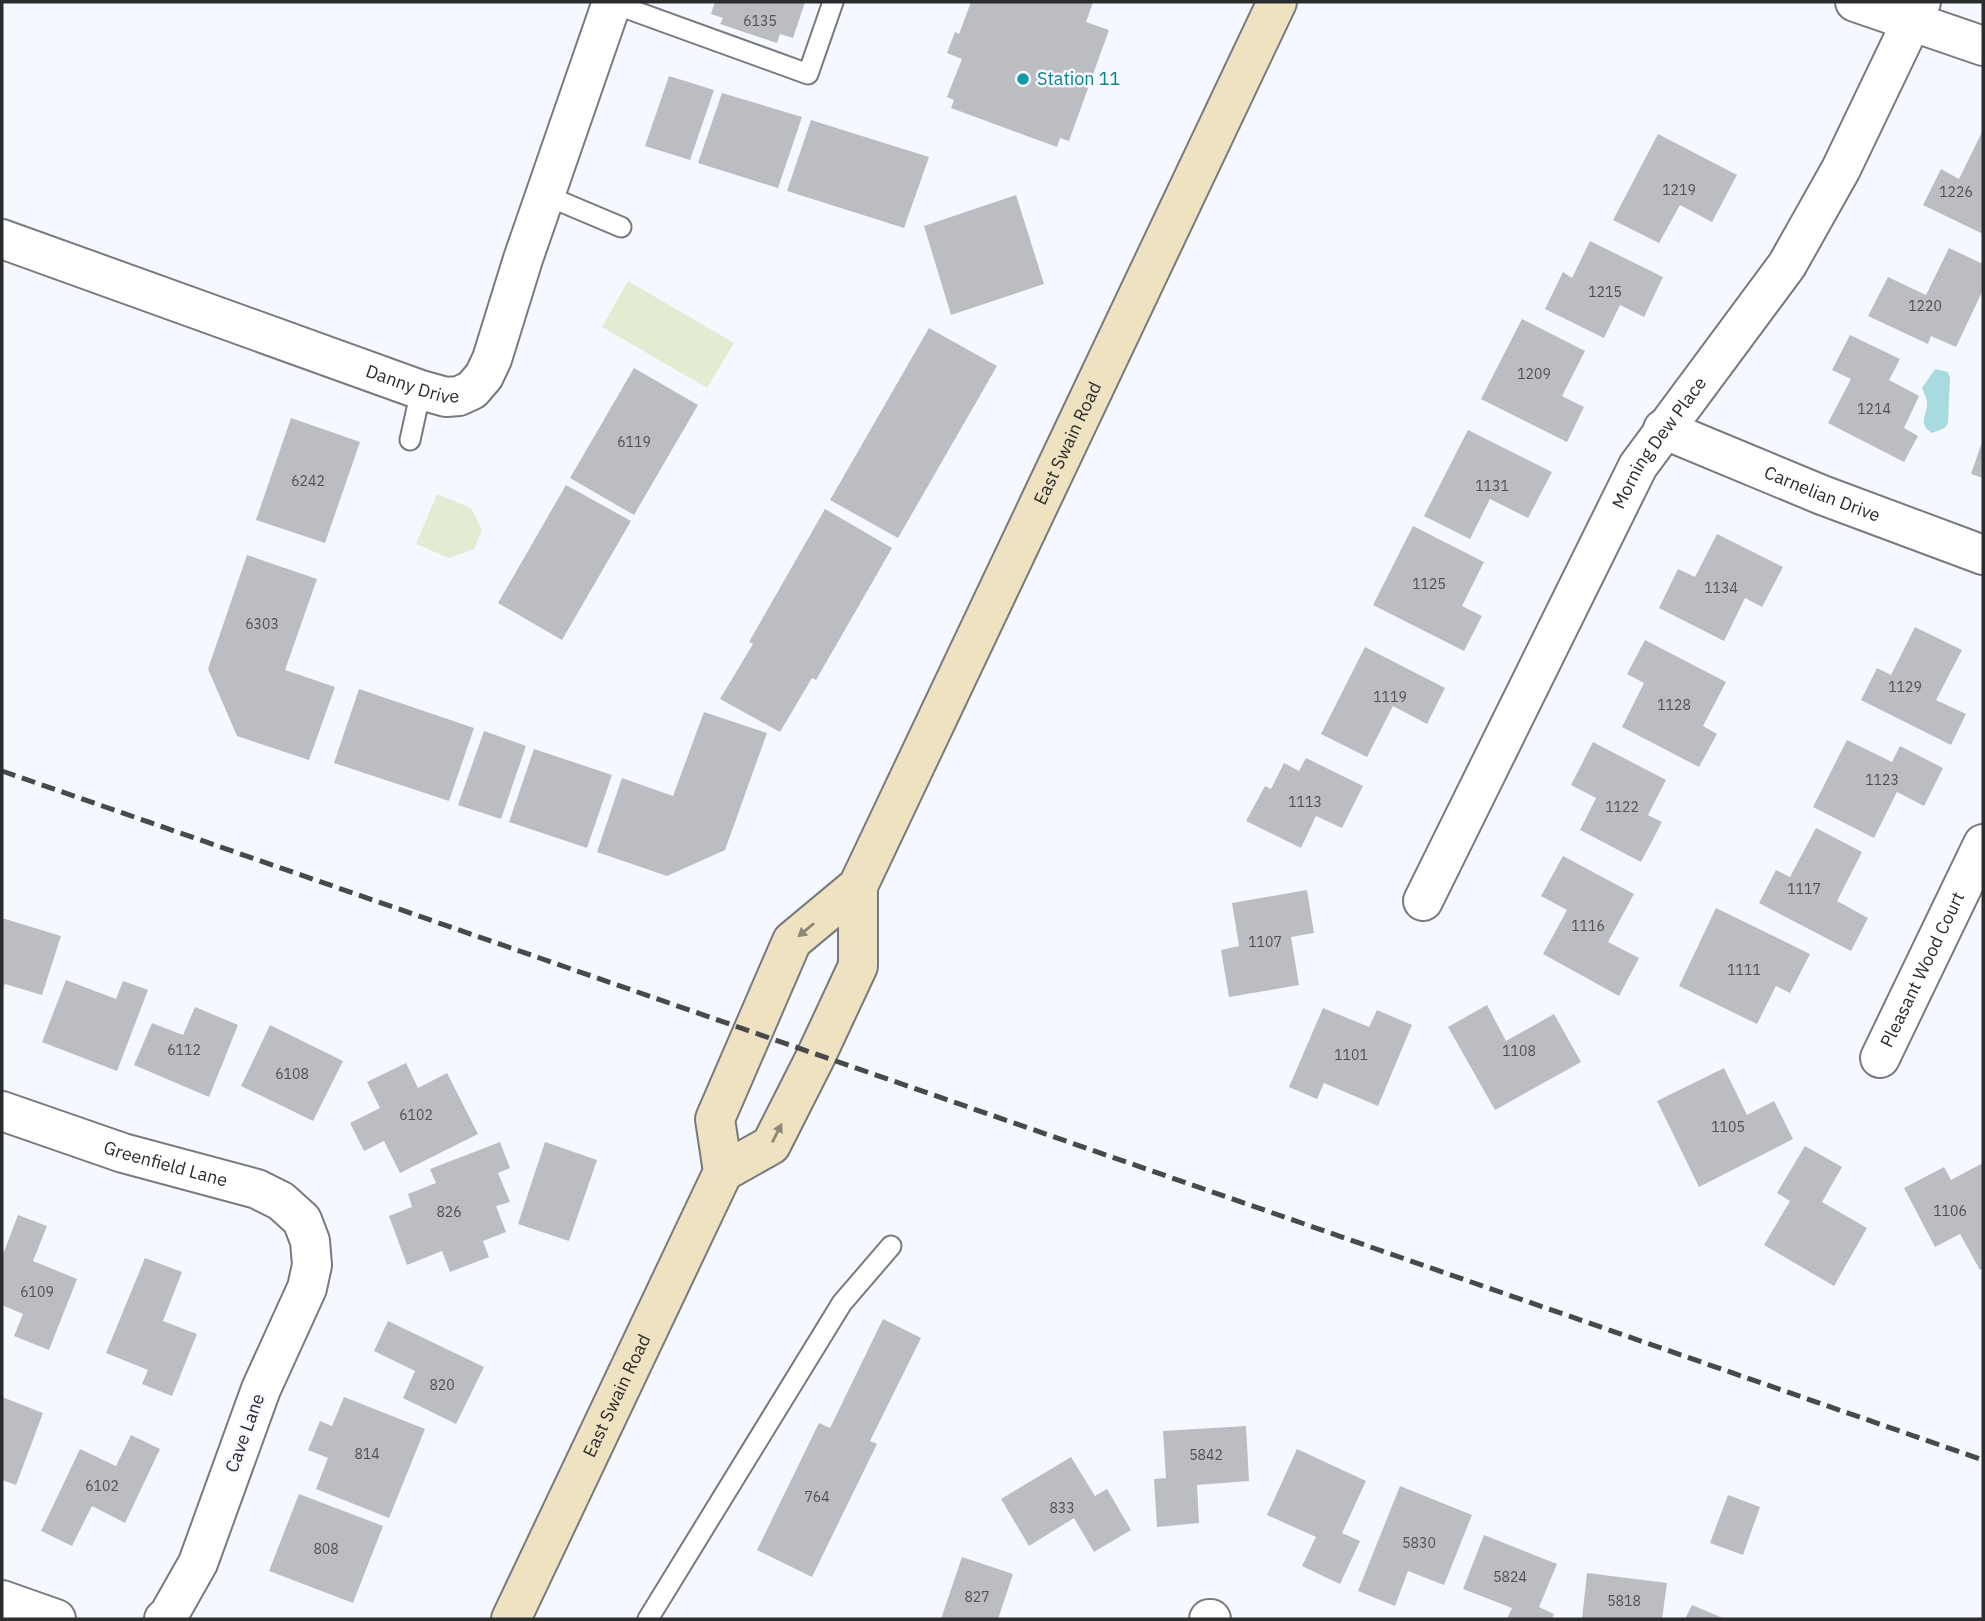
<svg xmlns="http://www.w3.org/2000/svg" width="1985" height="1621" font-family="'IBM Plex Sans',sans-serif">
	<rect width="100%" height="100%" fill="#f5f8fe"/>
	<path fill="#e2ecd3" d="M628 281 734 343 707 388 602 327Z
		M437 494 471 508 482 530 474 549 449 558 416 544Z"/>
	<path fill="#a8dbdf" d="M1935 369 1948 372 1950 378 1948 423 1945 428 1932 433C1919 424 1925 418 1927 406 1928 399 1924 394 1922 388Z"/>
	<path fill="#bbbdc3" d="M715 2H805L793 38 780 34 777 43 720 24 723 18 711 14Z
		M971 2H1093L1086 22 1109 30 1069 141 1060 138 1057 147 951 108 954 100 947 97 962 59 947 53 955 32 959 34Z
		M669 76 714 90 690 160 645 146Z
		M722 93 802 117 778 188 698 163Z
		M811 120 929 157 904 228 787 191Z
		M1983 130V234L1923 205 1941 169 1959 179Z
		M1658 134 1737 175 1712 222 1680 205 1659 243 1613 220Z
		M1016 195 1044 284 951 315 924 226Z
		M1590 241 1663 277 1644 317 1620 305 1604 338 1545 309 1563 272 1572 278Z
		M1949 248 1983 264V290L1956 347 1931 336 1928 344 1868 316 1888 277 1926 295Z
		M1522 319 1585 351 1562 396 1584 407 1567 442 1481 399Z
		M929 328 997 366 898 538 830 500Z
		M1850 335 1900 359 1889 380 1919 396 1904 428 1918 436 1904 462 1828 423 1851 379 1832 370Z
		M634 368 698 405 634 515 570 478Z
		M291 418 360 442 325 543 256 520Z
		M1468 430 1552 472 1528 518 1490 499 1470 539 1424 516Z
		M1983 439V478L1971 474Z
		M566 485 631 521 562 640 498 603Z
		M825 509 892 548 816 680 812 678 780 732 720 699 753 644 749 642Z
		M1413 526 1484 562 1462 606 1482 616 1464 651 1373 605Z
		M1717 534 1783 567 1762 607 1745 598 1724 641 1659 608 1678 569 1695 577Z
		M247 555 317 579 285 670 335 687 309 760 237 736 208 669Z
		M1915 627 1962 650 1936 700 1966 714 1951 745 1861 700 1877 668 1891 675Z
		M1645 640 1726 682 1703 726 1717 734 1699 767 1622 727 1644 683 1627 674Z
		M1365 647 1445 688 1427 724 1393 706 1367 757 1321 734Z
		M359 689 474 728 449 801 334 763Z
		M704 712 767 733 725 850 667 876 597 852 622 778 673 796Z
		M484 731 526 746 501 819 458 805Z
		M1847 740 1892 762 1900 746 1943 768 1924 806 1897 792 1874 838 1813 807Z
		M1593 742 1666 780 1648 815 1662 822 1641 862 1580 830 1596 798 1571 785Z
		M534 749 612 775 587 848 509 822Z
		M1306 758 1363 786 1342 828 1316 816 1301 848 1246 821 1265 786 1271 789 1284 763 1299 771Z
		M1816 828 1862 852 1837 901 1868 918 1851 951 1759 903 1776 870 1790 877Z
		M1563 856 1634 894 1608 942 1639 958 1619 996 1543 954 1567 910 1541 896Z
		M1307 890 1314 933 1291 937 1299 985 1229 997 1221 950 1239 946 1232 903Z
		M1716 908 1810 954 1790 993 1776 986 1757 1024 1679 986Z
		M2 918 61 936 42 995 5 984 2 992Z
		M66 980 116 999 123 981 148 990 117 1071 42 1042Z
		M1487 1005 1506 1041 1554 1014 1581 1062 1495 1110 1448 1027Z
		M195 1007 238 1025 209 1097 134 1065 152 1023 183 1035Z
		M1323 1008 1369 1027 1377 1010 1412 1025 1378 1106 1324 1083 1317 1099 1289 1087Z
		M270 1025 343 1061 313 1121 241 1086Z
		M406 1063 418 1088 447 1073 478 1134 400 1173 384 1141 364 1151 350 1123 380 1108 367 1082Z
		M1724 1068 1747 1115 1774 1101 1793 1139 1699 1187 1657 1101Z
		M500 1142 510 1168 498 1173 510 1202 496 1206 506 1232 483 1241 489 1257 450 1272 442 1251 407 1265 389 1216 412 1207 408 1194 436 1183 430 1169Z
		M545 1142 597 1160 569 1241 518 1224Z
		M1805 1146 1842 1167 1822 1202 1867 1228 1834 1286 1764 1245 1790 1201 1777 1193Z
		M1983 1163V1268L1980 1270 1960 1234 1935 1247 1904 1188 1944 1167 1951 1180Z
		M18 1215 47 1226 33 1261 77 1279 49 1350 14 1336 23 1314 2 1305V1257Z
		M145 1258 182 1272 163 1321 197 1334 172 1396 142 1384 148 1370 106 1353Z
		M883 1319 921 1338 870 1441 877 1444 812 1577 757 1550 819 1423 830 1428Z
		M388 1321 484 1367 456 1424 403 1398 415 1371 374 1351Z
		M2 1397 43 1413 16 1485 2 1480Z
		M344 1397 425 1429 389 1518 316 1489 328 1458 308 1450 320 1421 332 1426Z
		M1246 1426 1249 1481 1197 1485 1199 1523 1157 1527 1154 1479 1166 1478 1163 1431Z
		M131 1435 160 1449 125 1523 92 1506 72 1546 41 1531 80 1449 116 1466Z
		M1297 1449 1366 1481 1342 1533 1360 1541 1340 1584 1302 1566 1316 1537 1267 1515Z
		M1071 1457 1095 1496 1107 1489 1131 1530 1094 1552 1074 1518 1029 1546 1001 1499Z
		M1400 1486 1472 1515 1444 1585 1408 1571 1395 1606 1358 1591Z
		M299 1494 383 1526 353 1603 269 1571Z
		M1728 1495 1760 1507 1743 1555 1710 1543Z
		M1484 1535 1557 1564 1539 1607 1554 1614 1552 1619H1507L1512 1608 1463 1589Z
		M962 1557 1013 1574 998 1619H941Z
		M1587 1573 1667 1583 1662 1619H1582Z
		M1692 1605 1725 1619H1685Z"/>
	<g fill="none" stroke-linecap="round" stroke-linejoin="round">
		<defs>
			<path id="lane" d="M612 3 808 74 833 2
				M545 195 621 227
				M410 440 421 390
				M648 1619 842 1303 891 1246"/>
			<g id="street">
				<path d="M1855 2 1983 46"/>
				<path id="s1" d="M2 239 421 390 446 397 459 396 472 390 484 376 492 359 523 259 612 2"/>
				<path id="s2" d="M1663 429 1822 495 1983 555"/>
				<path id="s3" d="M1423 901 1638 466 1787 265 1841 169 1921 2"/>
				<path id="s4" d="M1880 1058 1983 844"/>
				<path id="s5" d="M2 1111 123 1153 257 1189 281 1201 302 1220 310 1241 312 1265 307 1288 261 1389 198 1563 168 1616 164 1619"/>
				<path d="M2 1600 56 1619"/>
				<path d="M1209 1619H1211"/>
			</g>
			<g id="secondary">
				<path d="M723 1172 771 1145 816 1056 858 966V886"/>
				<path id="s6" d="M511 1619 723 1172 715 1119 792 941 858 886 1277 2"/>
			</g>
		</defs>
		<use href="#lane" stroke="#787a7f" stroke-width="23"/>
		<use href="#street" stroke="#787a7f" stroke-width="42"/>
		<use href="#secondary" stroke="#787a7f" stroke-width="42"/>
		<use href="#lane" stroke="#fff" stroke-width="19"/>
		<use href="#street" stroke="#fff" stroke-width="38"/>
		<use href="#secondary" stroke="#eee2c0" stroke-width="38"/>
		<path stroke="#48494b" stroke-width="5" stroke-dasharray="14 7" stroke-linecap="butt" d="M2 771 1983 1460"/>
	</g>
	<defs><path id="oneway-solid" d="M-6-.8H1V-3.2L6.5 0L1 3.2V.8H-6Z" transform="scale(1.75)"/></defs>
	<g fill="#8c8777">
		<use href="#oneway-solid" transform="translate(806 930) rotate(140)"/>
		<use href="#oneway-solid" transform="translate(777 1133) rotate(-63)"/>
	</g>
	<circle fill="#0f9aa8" stroke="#f5f8fe" stroke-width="2.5" cx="1023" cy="79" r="7"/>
	<g text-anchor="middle" stroke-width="5" stroke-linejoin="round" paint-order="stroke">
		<g font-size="14" fill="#4f5053">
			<text x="760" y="26">6135</text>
			<text x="1679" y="195">1219</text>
			<text x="1956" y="197">1226</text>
			<text x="1605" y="297">1215</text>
			<text x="1925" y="311">1220</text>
			<text x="1534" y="379">1209</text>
			<text x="1874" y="414">1214</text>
			<text x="634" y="447">6119</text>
			<text x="308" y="486">6242</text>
			<text x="1492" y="491">1131</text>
			<text x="1429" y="589">1125</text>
			<text x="1721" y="593">1134</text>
			<text x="262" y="629">6303</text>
			<text x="1905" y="692">1129</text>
			<text x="1390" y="702">1119</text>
			<text x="1674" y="710">1128</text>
			<text x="1882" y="785">1123</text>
			<text x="1305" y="807">1113</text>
			<text x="1622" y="812">1122</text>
			<text x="1804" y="894">1117</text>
			<text x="1588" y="931">1116</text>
			<text x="1265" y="947">1107</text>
			<text x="1744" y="975">1111</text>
			<text x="184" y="1055">6112</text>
			<text x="1519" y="1056">1108</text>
			<text x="1351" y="1060">1101</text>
			<text x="292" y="1079">6108</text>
			<text x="416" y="1120">6102</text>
			<text x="1728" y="1132">1105</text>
			<text x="1950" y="1216">1106</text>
			<text x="449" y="1217">826</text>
			<text x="37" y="1297">6109</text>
			<text x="442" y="1390">820</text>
			<text x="367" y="1459">814</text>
			<text x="1206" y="1460">5842</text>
			<text x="102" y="1491">6102</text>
			<text x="817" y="1502">764</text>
			<text x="1062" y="1513">833</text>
			<text x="1419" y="1548">5830</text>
			<text x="326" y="1554">808</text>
			<text x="1510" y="1582">5824</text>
			<text x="977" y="1602">827</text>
			<text x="1624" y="1606">5818</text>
		</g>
		<g font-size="18" fill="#0d838f" stroke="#f5f8fe" text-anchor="start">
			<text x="1037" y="85">Station 11</text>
		</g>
		<g font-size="18" fill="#2b2c2e" stroke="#f5f8fe">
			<text dy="6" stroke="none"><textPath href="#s1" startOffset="436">Danny Drive</textPath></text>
			<text dy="6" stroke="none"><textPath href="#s6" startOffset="1318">East Swain Road</textPath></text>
			<text dy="6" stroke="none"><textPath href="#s3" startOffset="516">Morning Dew Place</textPath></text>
			<text dy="6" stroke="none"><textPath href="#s2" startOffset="172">Carnelian Drive</textPath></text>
			<text dy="6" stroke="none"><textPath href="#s4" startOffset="98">Pleasant Wood Court</textPath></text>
			<text dy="6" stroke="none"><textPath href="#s5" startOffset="172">Greenfield Lane</textPath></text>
			<text dy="6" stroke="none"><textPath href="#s6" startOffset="247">East Swain Road</textPath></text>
			<text transform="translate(245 1433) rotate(-70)" y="6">Cave Lane</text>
		</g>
	</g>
	<rect width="1985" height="1621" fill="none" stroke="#2b2c2e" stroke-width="7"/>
</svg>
